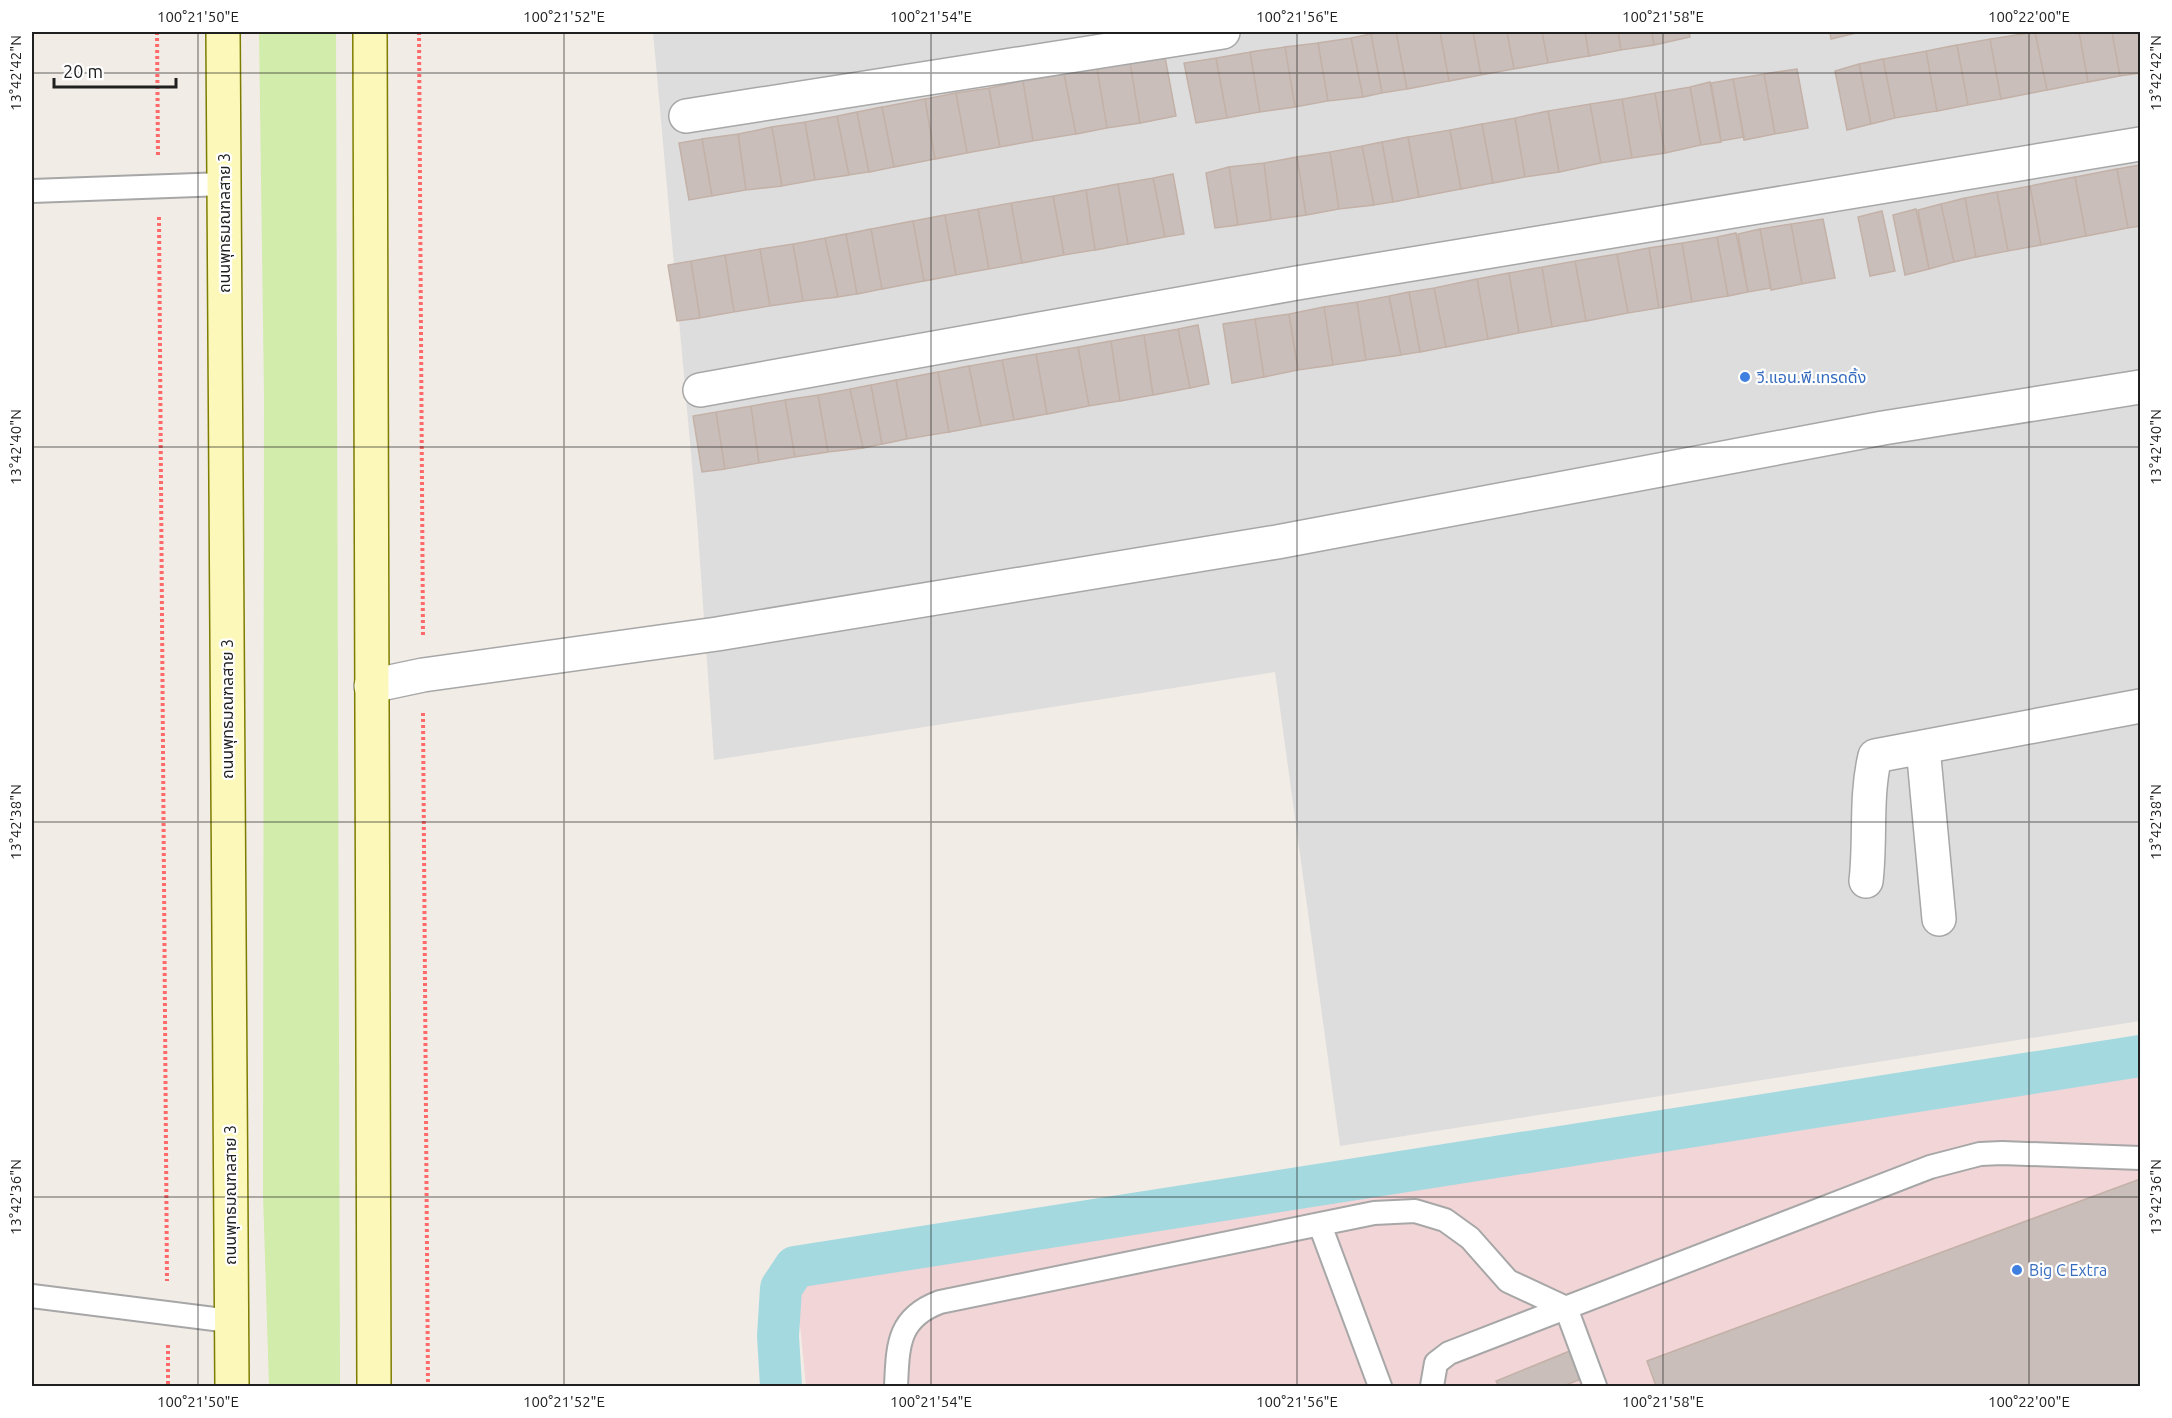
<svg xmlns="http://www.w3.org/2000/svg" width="2172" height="1418" font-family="Ubuntu,'Noto Sans Thai',sans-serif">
	<rect width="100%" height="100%" fill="#f1ece6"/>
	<path fill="#dedddd" d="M653 32H2140V1021L1340 1146 1275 672 714 760 697 520Z"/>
	<path fill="#f2d5d7" d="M2140 1053V1386H806L796 1284 1380 1164Z"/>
	<path fill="#d2ecab" d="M259 32H336L340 1386H269L263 1194 264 396Z"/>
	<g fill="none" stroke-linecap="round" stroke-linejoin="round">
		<path stroke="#a5d9e0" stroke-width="42" d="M781 1386 778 1336 781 1288 795 1267 2140 1056"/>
	</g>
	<path fill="#c9beb9" stroke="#c3b1a8" stroke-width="1.5" d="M1384 32H1396L1407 89 1382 93 1371 34Z
		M1396 32H1440L1449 81 1407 89Z
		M1440 32H1473L1481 75 1449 81Z
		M1473 32H1507L1514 69 1481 75Z
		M1507 32H1542L1548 63 1514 69Z
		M1542 32H1585L1589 56 1548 63Z
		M1585 32H1618L1621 50 1589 56Z
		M1618 32H1652L1654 45 1621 50Z
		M1652 32H1689L1690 37 1654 45Z
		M1830 32H1855L1856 33 1831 39Z
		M2035 32 2047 90 2001 99 1990 39Z
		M2035 32H2079L2088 82 2047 90Z
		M2079 32H2112L2120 76 2088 82Z
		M2112 32H2140V73L2120 76Z
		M1371 34 1382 93 1363 97 1351 38Z
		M1351 38 1363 97 1328 101 1318 43Z
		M1990 39 2001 99 1968 105 1957 45Z
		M1318 43 1328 101 1295 107 1285 47Z
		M1957 45 1968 105 1937 111 1926 51Z
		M1285 47 1295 107 1260 112 1250 52Z
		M1926 51 1937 111 1895 118 1883 59Z
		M1250 52 1260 112 1227 118 1216 58Z
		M1165 57 1176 116 1140 123 1130 63Z
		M1216 58 1227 118 1196 123 1184 63Z
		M1883 59 1895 118 1871 124 1859 64Z
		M1130 63 1140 123 1107 128 1097 68Z
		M1859 64 1871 124 1847 130 1835 71Z
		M1097 68 1107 128 1076 134 1064 74Z
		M1797 69 1808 128 1775 134 1764 74Z
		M1064 74 1076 134 1033 141 1023 81Z
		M1764 74 1775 134 1744 140 1733 79Z
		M1733 79 1744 137 1721 141 1711 83Z
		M1023 81 1033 141 1000 147 989 88Z
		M1710 82 1721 142 1701 145 1690 87Z
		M1690 87 1701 145 1665 153 1655 93Z
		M989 88 1000 147 967 153 956 93Z
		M956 93 967 153 935 159 925 99Z
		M1655 93 1665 153 1632 158 1622 99Z
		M925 99 935 159 894 167 882 107Z
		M1622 99 1632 158 1601 163 1590 104Z
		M1590 104 1601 163 1559 172 1548 111Z
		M882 107 894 167 869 172 857 112Z
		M1548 111 1559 172 1525 177 1515 118Z
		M857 112 869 172 849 175 837 116Z
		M837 116 849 175 815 180 805 122Z
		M1515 118 1525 177 1493 183 1482 124Z
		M805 122 815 180 782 186 772 127Z
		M1482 124 1493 183 1461 189 1450 130Z
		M772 127 782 186 746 190 738 134Z
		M1450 130 1461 189 1419 197 1408 137Z
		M738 134 746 190 712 196 702 139Z
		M1408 137 1419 197 1393 202 1382 142Z
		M702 139 712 196 689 200 679 143Z
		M1382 142 1393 202 1374 205 1362 146Z
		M1362 146 1374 205 1339 209 1330 152Z
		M1330 152 1339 209 1306 215 1297 157Z
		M1297 157 1306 215 1271 220 1264 163Z
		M1264 163 1271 220 1238 225 1229 167Z
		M2140 165V226L2128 228 2117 169Z
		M1229 167 1238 225 1215 228 1206 173Z
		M2117 169 2128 228 2086 236 2075 177Z
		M1173 174 1184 234 1165 237 1153 178Z
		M2075 177 2086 236 2041 245 2030 186Z
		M1153 178 1165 237 1128 244 1118 184Z
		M1118 184 1128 244 1095 250 1086 190Z
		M2030 186 2041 245 2008 251 1997 192Z
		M1086 190 1095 250 1064 255 1053 196Z
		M1997 192 2008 251 1976 257 1965 198Z
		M1053 196 1064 255 1022 263 1011 203Z
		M1965 198 1976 257 1954 262 1941 204Z
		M1011 203 1022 263 989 269 978 209Z
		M1941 204 1954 262 1929 269 1918 210Z
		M978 209 989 269 956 275 945 215Z
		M1916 209 1929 269 1905 275 1893 215Z
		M1882 211 1895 271 1870 276 1858 217Z
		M945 215 956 275 924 281 913 221Z
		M1823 219 1835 278 1802 284 1791 224Z
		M913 221 924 281 882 289 871 229Z
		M1791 224 1802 284 1771 290 1760 229Z
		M871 229 882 289 857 294 846 234Z
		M1760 229 1771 288 1748 292 1738 234Z
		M1736 233 1748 292 1728 296 1717 237Z
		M846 234 857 294 838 297 825 238Z
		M1717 237 1728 296 1692 302 1682 243Z
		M825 238 838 297 803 301 793 244Z
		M1682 243 1692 302 1659 308 1649 248Z
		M793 244 803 301 770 306 760 249Z
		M1649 248 1659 308 1628 313 1617 254Z
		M760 249 770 306 734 312 725 255Z
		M1617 254 1628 313 1586 321 1575 261Z
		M725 255 734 312 700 318 691 261Z
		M691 261 700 318 677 321 668 265Z
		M1575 261 1586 321 1552 327 1542 267Z
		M1542 267 1552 327 1519 333 1509 273Z
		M1509 273 1519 333 1488 339 1477 279Z
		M1477 279 1488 339 1446 347 1434 288Z
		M1434 288 1446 347 1420 352 1409 292Z
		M1409 292 1420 352 1401 355 1389 296Z
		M1389 296 1401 355 1366 360 1357 302Z
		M1357 302 1366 360 1333 365 1324 307Z
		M1324 307 1333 365 1298 370 1289 314Z
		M1289 314 1298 370 1264 377 1255 319Z
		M1255 319 1264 377 1232 383 1223 324Z
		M1198 325 1209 384 1190 388 1178 329Z
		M1178 329 1190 388 1153 395 1144 335Z
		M1144 335 1153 395 1120 401 1111 341Z
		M1111 341 1120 401 1089 406 1078 347Z
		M1078 347 1089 406 1047 414 1036 354Z
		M1036 354 1047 414 1014 420 1002 360Z
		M1002 360 1014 420 981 426 969 366Z
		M969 366 981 426 949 432 938 372Z
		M938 372 949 432 907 439 896 380Z
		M896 380 907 439 882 444 871 385Z
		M871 385 882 444 863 448 850 389Z
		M850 389 863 448 828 452 818 395Z
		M818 395 828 452 795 457 785 400Z
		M785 400 795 457 759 463 751 406Z
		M751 406 759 463 725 469 716 412Z
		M716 412 725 469 702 472 693 416Z
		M2140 1179V1386H1656L1647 1361Z
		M1577 1348 1589 1376 1563 1386H1499L1496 1381Z"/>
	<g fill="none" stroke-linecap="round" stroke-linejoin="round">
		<defs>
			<path id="lane" d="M32 191 224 184
				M1320 1225 1380 1386
				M32 1296 230 1321
				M896 1386C898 1346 897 1318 940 1302L1374 1213 1415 1211 1445 1220 1470 1238 1508 1281 1566 1308 1595 1386
				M1432 1386 1436 1363 1449 1353 1930 1167 1980 1154 2002 1153 2140 1158"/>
			<path id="street" d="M686 116 1223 32
				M700 390 1297 283 2140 144
				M371 686 423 675 717 634 1277 542 1883 428 2140 387
				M1923 747 1939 919
				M1866 881C1871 839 1865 798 1875 756L2140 706"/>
			<path id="secondary" d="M223 32 232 1386
				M370 32 374 1386"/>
		</defs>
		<use href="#lane" stroke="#a7a7a7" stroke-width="26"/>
		<use href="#street" stroke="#a7a7a7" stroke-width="36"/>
		<use href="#secondary" stroke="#7d7d01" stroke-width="36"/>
		<path stroke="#ff6969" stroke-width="4" stroke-dasharray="3 3" stroke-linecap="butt" d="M157 32 158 156
			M419 32 423 637
			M159 217 167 1281
			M423 713 428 1386
			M168 1345V1386"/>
		<use href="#lane" stroke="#fff" stroke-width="22"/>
		<use href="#street" stroke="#fff" stroke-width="33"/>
		<use href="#secondary" stroke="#fcf8b9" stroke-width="33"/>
	</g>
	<path fill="none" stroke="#202020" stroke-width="1.5" stroke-opacity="0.45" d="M198 32V1386M564 32V1386M931 32V1386M1297 32V1386M1663 32V1386M2029 32V1386M32 73H2140M32 447H2140M32 822H2140M32 1197H2140"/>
	<g fill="#3f7fe0" stroke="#fff" stroke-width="2">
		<circle cx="1745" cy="377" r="6"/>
		<circle cx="2017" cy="1270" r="6"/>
	</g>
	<g text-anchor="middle" stroke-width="4.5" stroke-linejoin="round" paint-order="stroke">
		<g font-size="16" fill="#202020" stroke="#fff">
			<text transform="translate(224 223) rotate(-90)" y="6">ถนนพุทธมณฑลสาย 3</text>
			<text transform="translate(227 709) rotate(-90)" y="6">ถนนพุทธมณฑลสาย 3</text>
			<text transform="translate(230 1195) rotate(-90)" y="6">ถนนพุทธมณฑลสาย 3</text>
		</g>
		<g font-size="16" fill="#366cbe" stroke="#fff" text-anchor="start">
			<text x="1757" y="383">วี.แอน.พี.เทรดดิ้ง</text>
			<text x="2029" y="1276">Big C Extra</text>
		</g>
	</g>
	<rect width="2172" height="1418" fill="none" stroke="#ffffff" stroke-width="66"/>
	<path d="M54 78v9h122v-9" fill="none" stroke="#202020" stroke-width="3"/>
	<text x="63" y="78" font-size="18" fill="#202020" stroke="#ffffff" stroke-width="4.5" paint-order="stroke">20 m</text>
	<rect x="33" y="33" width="2106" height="1352" fill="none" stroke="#202020" stroke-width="2"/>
	<g font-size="15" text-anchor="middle" fill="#202020">
		<text x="198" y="22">100°21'50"E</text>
		<text x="564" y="22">100°21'52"E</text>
		<text x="931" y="22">100°21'54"E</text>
		<text x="1297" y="22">100°21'56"E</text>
		<text x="1663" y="22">100°21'58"E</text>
		<text x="2029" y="22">100°22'00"E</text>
		<text transform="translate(16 73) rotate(-90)" y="5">13°42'42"N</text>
		<text transform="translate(2156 73) rotate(-90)" y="5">13°42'42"N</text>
		<text transform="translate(16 447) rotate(-90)" y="5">13°42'40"N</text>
		<text transform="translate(2156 447) rotate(-90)" y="5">13°42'40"N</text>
		<text transform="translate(16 822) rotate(-90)" y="5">13°42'38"N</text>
		<text transform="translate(2156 822) rotate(-90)" y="5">13°42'38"N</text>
		<text transform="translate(16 1197) rotate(-90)" y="5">13°42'36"N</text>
		<text transform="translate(2156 1197) rotate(-90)" y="5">13°42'36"N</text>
		<text x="198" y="1407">100°21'50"E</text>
		<text x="564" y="1407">100°21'52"E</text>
		<text x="931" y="1407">100°21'54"E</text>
		<text x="1297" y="1407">100°21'56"E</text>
		<text x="1663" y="1407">100°21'58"E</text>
		<text x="2029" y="1407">100°22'00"E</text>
	</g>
</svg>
